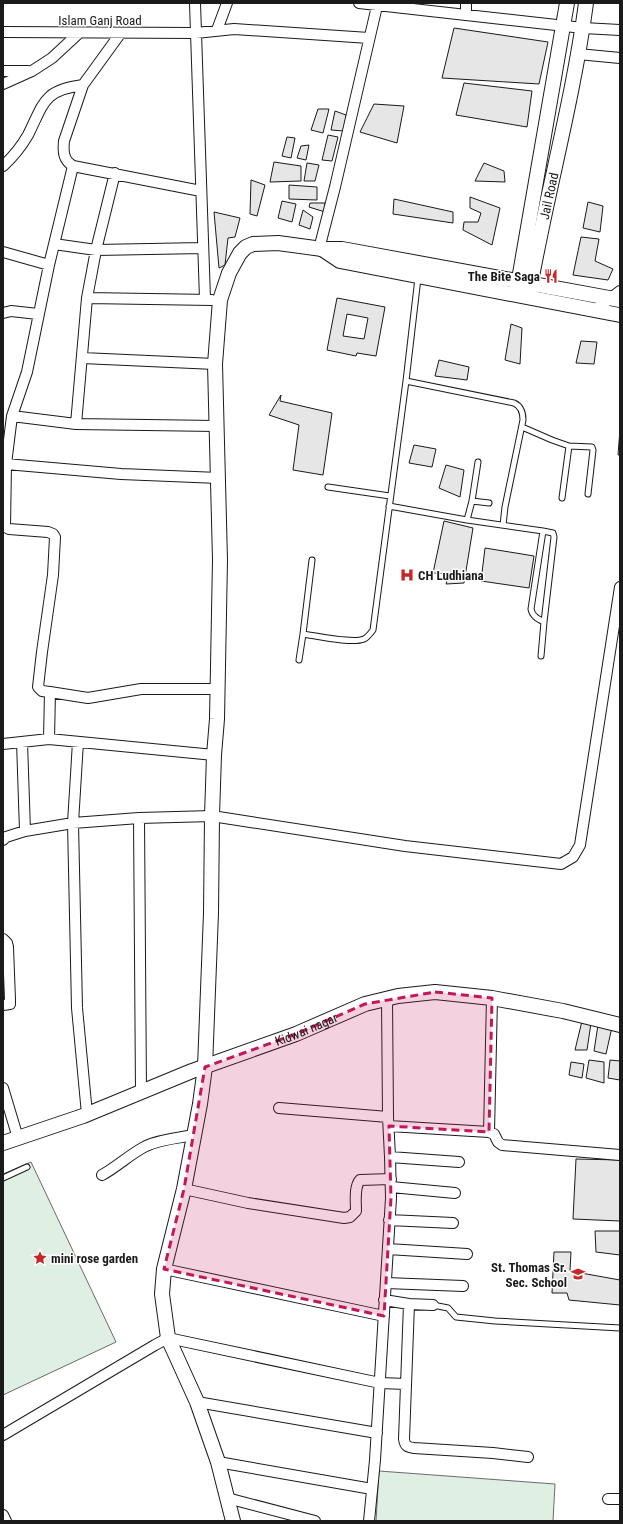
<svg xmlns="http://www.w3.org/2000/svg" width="623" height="1524" font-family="'Roboto Condensed',sans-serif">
	<rect width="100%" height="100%" fill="#fff"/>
	<path fill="#e0efe3" stroke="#6a6a6a" d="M31 1162 116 1342 3 1395V1174Z
		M379 1471 555 1484 553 1521H376Z"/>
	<path fill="#e6e6e6" stroke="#1a1a1a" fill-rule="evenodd" d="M454 28 548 42 539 84 442 78Z
		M464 83 532 91 527 127 456 115Z
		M374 104 404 106 397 143 360 132Z
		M318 109H329L323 133 311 130Z
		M335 111 346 115 344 131 331 130Z
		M328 135 338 137 332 161 322 160Z
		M287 137 295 138 291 158 282 156Z
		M309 145 306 160 297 158 301 146Z
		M274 162 301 166V181L270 182Z
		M307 163 319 165 315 181H304Z
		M484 163 504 171 505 182 475 181Z
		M251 180 265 185 257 216 250 214Z
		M289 185 317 187V200L289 199Z
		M470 197 500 208 492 245 463 230 464 222H478L481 213 470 208Z
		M394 199 453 212V223L393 214Z
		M282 201 296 204 292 222 278 218Z
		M588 202 603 206 600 232 583 228Z
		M310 203H325V212L309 207Z
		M303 210 313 217 310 229 299 225Z
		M214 212 240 218 235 237 228 238 225 265 219 268Z
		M581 237 599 239 595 261 613 269 608 280 573 275Z
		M337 298 385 307 376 356 357 353 356 356 327 350ZM347 314 368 318 364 339 343 336Z
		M511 324 522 328 520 364 505 360Z
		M581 341 597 342 594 364 576 363Z
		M439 360 469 367 467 380 435 376Z
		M281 395 280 401 332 413 323 475 293 470 299 425 269 415Z
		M620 429V455H618Z
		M414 445 436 449 432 467 409 463Z
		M446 465 464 470 460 497 439 488Z
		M444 521 473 528 464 583 446 584 449 574 433 573Z
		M485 548 534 556 529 588 481 581Z
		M582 1021 591 1023 587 1050H575Z
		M598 1025 612 1027 606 1054 594 1051Z
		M589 1060 604 1062V1083L586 1078Z
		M610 1060 620 1061V1080L608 1078Z
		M571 1062 584 1064 582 1078 569 1075Z
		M576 1159 620 1160V1221L573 1219Z
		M595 1231H620V1255L596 1252Z
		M554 1252H571L570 1271 620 1280V1305L569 1300 567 1293H552Z"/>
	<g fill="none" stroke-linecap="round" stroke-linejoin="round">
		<defs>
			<path id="lane" d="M406 381 514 403C521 406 523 412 523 420L505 507 503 525
				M522 427 552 440 569 446 592 447 593 450 588 494
				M478 462 472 501 489 503
				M328 487 390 496
				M562 498 569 446
				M389 506 467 520 543 531 531 609C532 616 538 619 544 622L541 656
				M467 520 472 501
				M543 531 553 533 554 537 544 622
				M312 560 303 634C317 636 352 644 364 639 368 637 370 634 373 630L406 381 418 278
				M299 660 303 634
				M3 1178 27 1167
				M433 1305 448 1308 456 1317 495 1321 620 1328"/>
			<path id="street" d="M195 3 205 299
				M359 3 583 28 620 30
				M466 3V15
				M217 30 227 3
				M3 32 196 33 234 29 369 38
				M120 34 83 85 64 141C63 151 63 160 73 166L201 191
				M578 54 620 58
				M3 71H28
				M3 84 32 71 52 58 79 33
				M3 166C13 157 21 147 28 135 44 103 43 90 83 85
				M115 173 96 250 87 298 76 424 216 426
				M54 244 96 250 203 248
				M319 249 335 187 377 6
				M3 252 49 265
				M87 298 212 300
				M595 310 620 291
				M3 313 11 311 38 314
				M82 358 215 364
				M12 416 76 424
				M6 464 121 474 219 478
				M50 692 88 698 141 689H217
				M49 739 50 692 42 691 38 687 42 652 53 575 55 537 53 534 48 532 9 529 5 527 6 464 12 416 27 372 49 265 73 166
				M22 742 25 831
				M78 742 73 823 77 1008 87 1114
				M3 744 49 739 214 755
				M139 818 141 1092
				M3 840 6 837 25 831 73 823 139 818 212 816 405 846 561 864 573 857 580 845 620 587
				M3 939 7 943 8 947 10 1000V1004L3 1005
				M3 1088 18 1138
				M279 1108 388 1117
				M389 1126 489 1132 494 1134 498 1142 502 1145 620 1155
				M489 1132 492 998
				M390 1157 459 1162
				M102 1175C117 1167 130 1154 146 1146 161 1139 179 1138 194 1135
				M391 1187 455 1193
				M184 1189 248 1203 344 1218 350 1217 356 1211C356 1202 354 1187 360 1180L391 1179
				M389 1220 453 1223
				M388 1249 467 1254
				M164 1269 384 1316
				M386 1283 463 1286
				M384 1300 409 1304 404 1439C405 1446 407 1447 414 1448L493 1453 528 1457
				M409 1304 433 1305
				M197 1402 377 1433
				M3 1435 155 1345 168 1338 380 1383 406 1384
				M218 1462 372 1489
				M227 1498 315 1521
				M608 1499H620
				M3 1515 6 1521
				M369 1521 375 1460 391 1198 390 1157 388 1117 387 998"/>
			<g id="secondary">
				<path d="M322 249 340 261 620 315"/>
				<path d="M517 291 567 3"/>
				<path id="s1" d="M529 293C546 196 573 101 586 3"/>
				<path id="s2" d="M3 1143 83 1116 192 1071 296 1034 365 1004 398 996 435 992 492 998 563 1011 620 1025"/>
				<path d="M233 1521 218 1462 197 1402 168 1338 162 1294 164 1269 184 1189 200 1104 205 1067 211 913 212 816 214 755 217 719 220 560 215 364 220 300 229 273 240 253 246 247 253 244 278 243 322 249H342L620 300"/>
			</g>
		</defs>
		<use href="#lane" stroke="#1a1a1a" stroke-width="7"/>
		<use href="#street" stroke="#1a1a1a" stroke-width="12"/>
		<use href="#secondary" stroke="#1a1a1a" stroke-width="16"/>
		<use href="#lane" stroke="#fff" stroke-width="5"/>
		<use href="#street" stroke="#fff" stroke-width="10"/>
		<use href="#secondary" stroke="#fff" stroke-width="14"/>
	</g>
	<path fill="#c2185b" fill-opacity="0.2" stroke="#c2185b" stroke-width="3" stroke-dasharray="8 5" stroke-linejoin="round" d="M435 992 492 998 489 1132 389 1126 391 1198 384 1316 164 1269 184 1189 205 1067 296 1034 365 1004Z"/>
	<defs>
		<symbol id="restaurant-bare" viewBox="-9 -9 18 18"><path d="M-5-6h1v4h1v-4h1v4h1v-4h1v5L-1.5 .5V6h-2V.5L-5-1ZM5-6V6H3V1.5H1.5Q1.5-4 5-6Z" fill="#c62828" stroke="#fff" stroke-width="2.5" paint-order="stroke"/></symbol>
		<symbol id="hospital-bare" viewBox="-9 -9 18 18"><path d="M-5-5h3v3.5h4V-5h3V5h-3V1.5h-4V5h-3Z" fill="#c62828" stroke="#fff" stroke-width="2.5" paint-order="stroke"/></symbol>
		<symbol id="sight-bare" viewBox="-9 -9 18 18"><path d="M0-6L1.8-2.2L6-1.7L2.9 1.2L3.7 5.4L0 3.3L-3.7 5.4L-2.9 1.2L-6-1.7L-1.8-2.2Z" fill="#c62828" stroke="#fff" stroke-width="2.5" paint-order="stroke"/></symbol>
		<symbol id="school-bare" viewBox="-9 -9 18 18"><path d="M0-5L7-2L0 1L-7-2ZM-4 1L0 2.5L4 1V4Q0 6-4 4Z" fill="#c62828" stroke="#fff" stroke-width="2.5" paint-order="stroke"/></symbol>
	</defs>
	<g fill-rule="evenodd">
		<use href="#restaurant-bare" x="541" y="266" width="20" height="20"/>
		<use href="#hospital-bare" x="397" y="565" width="20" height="20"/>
		<use href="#sight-bare" x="30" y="1248" width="20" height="20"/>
		<use href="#school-bare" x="568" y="1264" width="20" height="20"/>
	</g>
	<g text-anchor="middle" stroke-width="3" stroke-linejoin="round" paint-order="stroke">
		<g font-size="13" fill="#1a1a1a" stroke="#fff">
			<text x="100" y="25">Islam Ganj Road</text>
			<text dy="5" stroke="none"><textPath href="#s1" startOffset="99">Jail Road</textPath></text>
			<text dy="5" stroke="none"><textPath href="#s2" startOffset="324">Kidwai nagar</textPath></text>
		</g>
		<g font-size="13" font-weight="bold" fill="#1a1a1a" stroke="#fff" text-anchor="end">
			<text x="540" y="281">The Bite Saga</text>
			<text x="418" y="580" text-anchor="start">CH Ludhiana</text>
			<text x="51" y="1263" text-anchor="start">mini rose garden</text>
			<text x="567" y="1272">St. Thomas Sr.<tspan x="567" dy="15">Sec. School</tspan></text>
		</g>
	</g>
	<rect width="623" height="1524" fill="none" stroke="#1a1a1a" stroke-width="8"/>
</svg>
